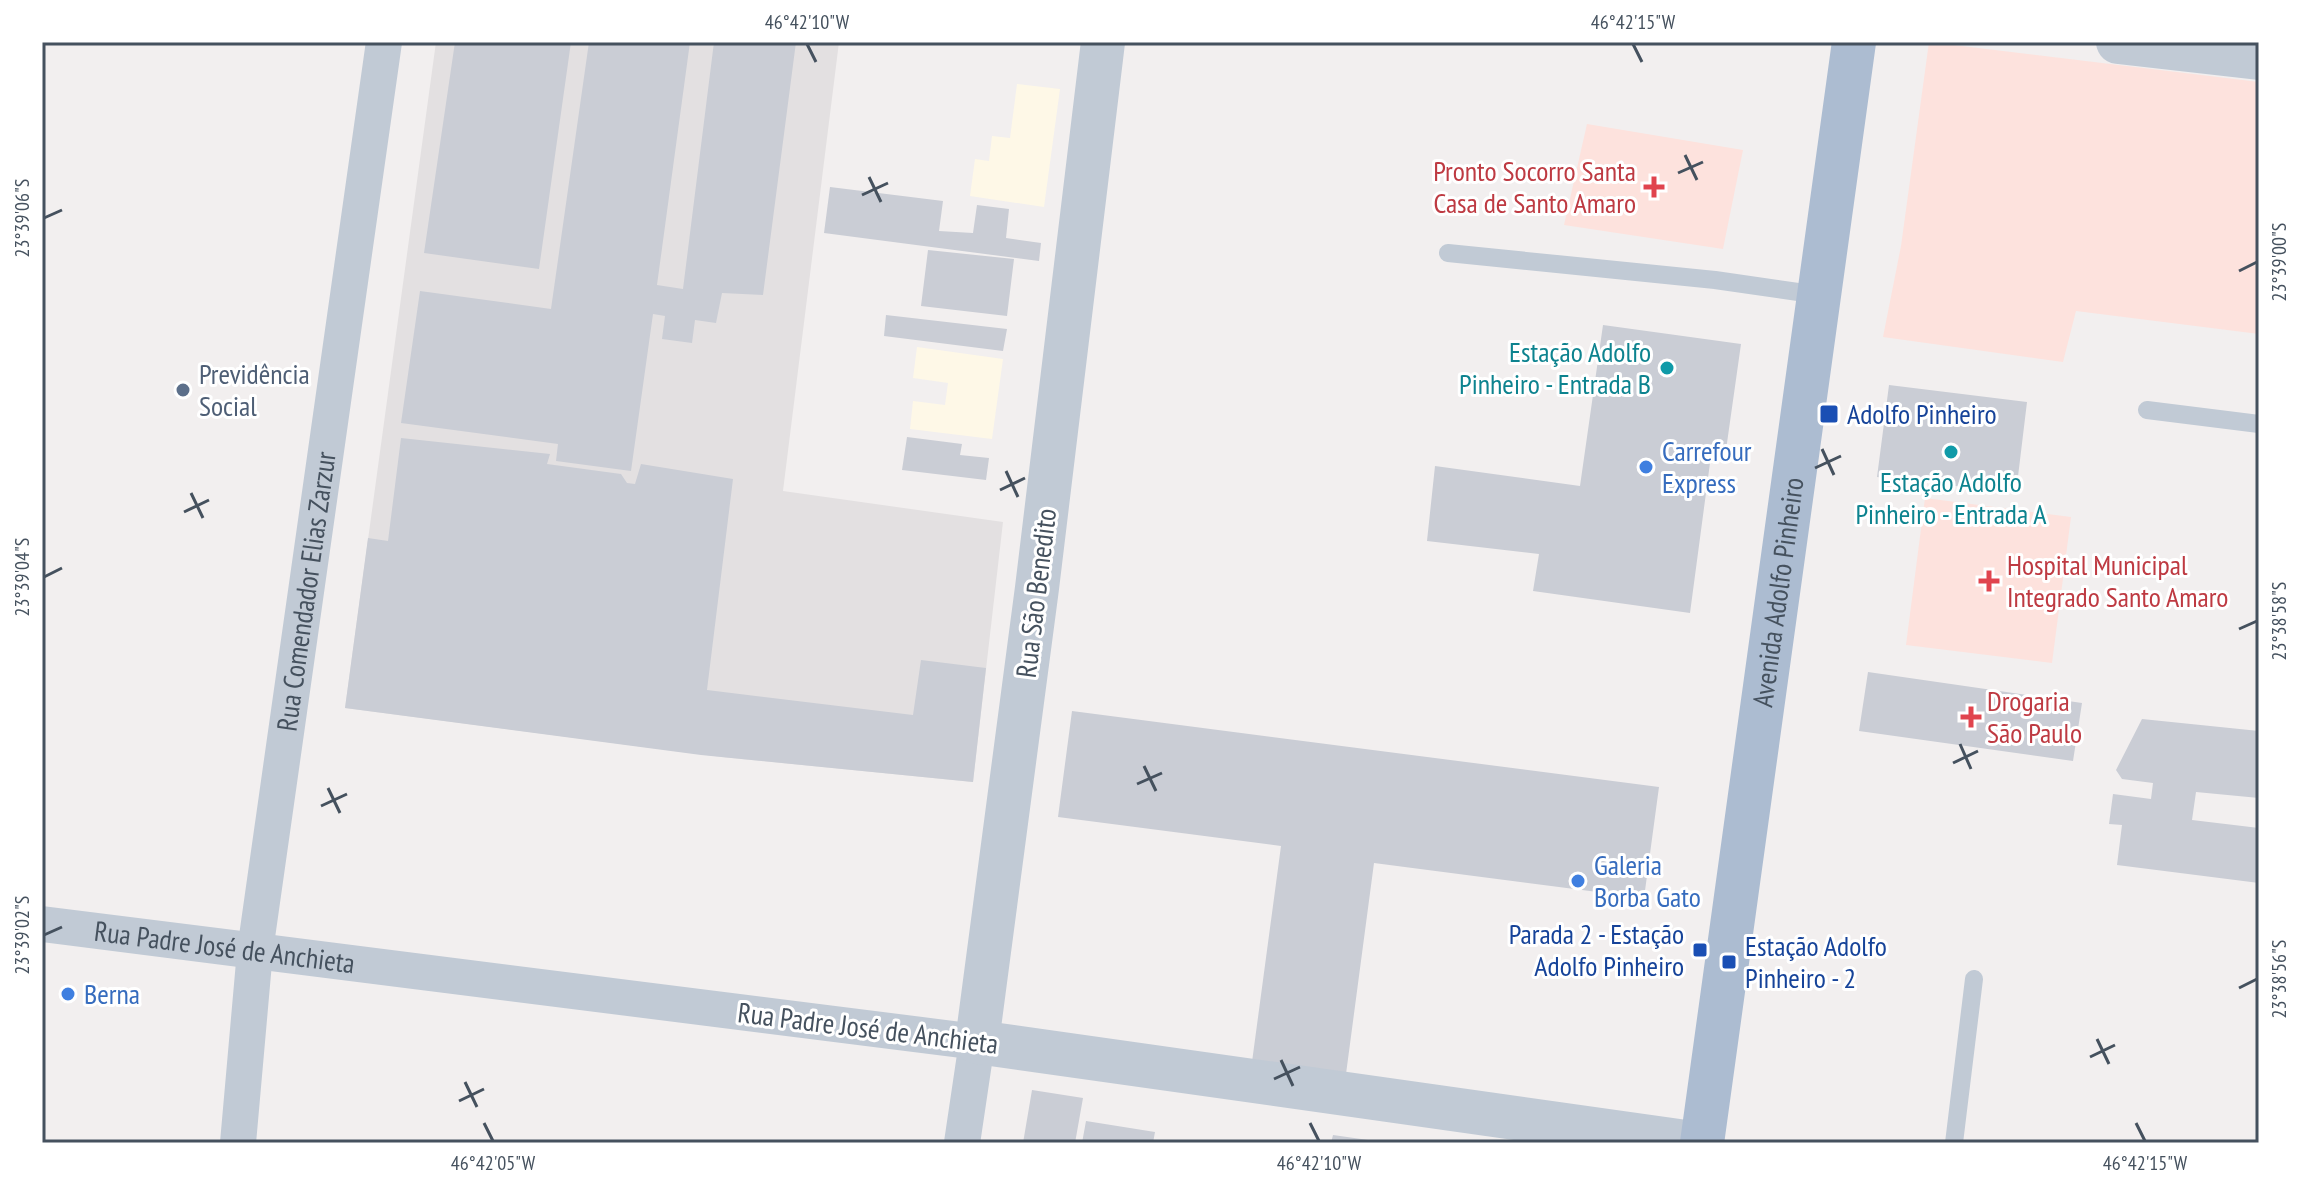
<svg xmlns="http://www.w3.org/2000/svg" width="2301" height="1185" font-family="'PT Sans Narrow',sans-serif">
	<rect width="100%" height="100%" fill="#f2efef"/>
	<path fill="#fef8e7" d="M1017 84 1060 89 1044 207 970 196 975 159 989 161 992 136 1010 138Z
		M917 347 1003 359 992 439 910 429 913 401 945 405 948 383 913 378Z"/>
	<path fill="#e3e0e1" d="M436 42H839L783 491 1003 522 973 782 722 757 345 708Z"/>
	<path fill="#fde2dd" d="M1929 42 2259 82V334L2076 311 2063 362 1883 337 1901 246Z
		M1587 124 1743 150 1723 249 1564 225Z
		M1925 498 2071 517 2052 663 1906 645Z"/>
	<path fill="#cacdd5" d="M455 42H571L539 269 424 253Z
		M589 42H690L657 285 683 289 714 42H796L763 295 722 293 716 323 695 320 692 343 662 339 665 316 653 314 631 471 556 461 558 444 401 423 420 291 551 309Z
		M830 187 943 201 939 231 973 233 977 205 1009 209 1006 238 1041 243 1039 261 824 233Z
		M928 250 1014 259 1007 316 921 306Z
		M886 315 1007 329 1003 351 884 336Z
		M1603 325 1741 344 1726 450 1712 448 1690 613 1533 591 1539 554 1427 541 1435 466 1580 486Z
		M1889 385 2027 402 2016 493 1877 477Z
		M907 437 962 444 960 455 989 458 986 480 902 470Z
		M401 438 550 454 547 464 621 474 627 483 635 484 641 464 733 479 707 690 913 715 921 660 986 668 973 782 701 755 345 708 368 538 388 541Z
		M1868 672 2082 703 2073 761 1859 731Z
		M1072 711 1659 787 1644 898 1374 863 1346 1074 1252 1062 1281 846 1058 817Z
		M2142 719 2259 731V798L2196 792 2192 820 2259 828V883L2117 865 2122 825 2109 824 2113 794 2151 799 2153 783 2122 779 2116 770Z
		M1032 1090 1083 1098 1075 1143H1023Z
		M1086 1121 1155 1132 1153 1143H1082Z
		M1333 1135 1368 1140V1143H1331Z"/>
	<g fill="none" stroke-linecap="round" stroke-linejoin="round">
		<path stroke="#c1cad5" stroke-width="18" d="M1448 253 1715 280 1819 295
			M2147 410 2259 424
			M1954 1143 1974 979"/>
		<g stroke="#c1cad5" stroke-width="36">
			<path id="s1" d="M42 924 977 1042 962 1143"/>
			<path id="s2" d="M238 1143 255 951 384 42"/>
		</g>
		<path stroke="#c1cad5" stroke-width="44" d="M1103 42 1037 588 977 1042 1693 1143
			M2118 42 2259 58"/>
		<path stroke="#acbcd1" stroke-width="44" id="s3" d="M1702 1143 1854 42"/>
	</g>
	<path fill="none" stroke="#45515e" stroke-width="3" d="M807 44 816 62M1633 44 1642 62M1685 155 1697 180M1678 173 1703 162M869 177 881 202M862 195 888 183M44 218 62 210M2239 271 2257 262M1822 449 1834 475M1815 468 1841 456M1006 471 1018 497M1000 490 1025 478M191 493 203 518M184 512 209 500M44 577 62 568M2239 629 2257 621M1960 744 1971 769M1953 763 1978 751M1144 766 1156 791M1137 784 1162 773M328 788 340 813M321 806 347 794M44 935 62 927M2239 988 2257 979M2097 1039 2109 1064M2090 1057 2115 1045M1281 1060 1293 1086M1274 1079 1300 1067M465 1082 477 1107M459 1101 484 1089M484 1123 493 1141M1310 1123 1319 1141M2136 1123 2145 1141"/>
	<g fill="#e0444e" stroke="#fff" stroke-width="3">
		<path d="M1650 175h8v8h8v8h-8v8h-8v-8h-8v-8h8z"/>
		<path d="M1985 569h8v8h8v8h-8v8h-8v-8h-8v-8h8z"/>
		<path d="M1967 705h8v8h8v8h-8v8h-8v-8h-8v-8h8z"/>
	</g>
	<g fill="#0f9aa8" stroke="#fff" stroke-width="3">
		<circle cx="1667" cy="368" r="8"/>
		<circle cx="1951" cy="452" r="8"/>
	</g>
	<circle fill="#5c6f8a" stroke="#fff" stroke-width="3" cx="183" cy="390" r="8"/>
	<g fill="#1a4fb4" stroke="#fff" stroke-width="3">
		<rect x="1819" y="404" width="20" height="20" rx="4"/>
		<rect x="1692" y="942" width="16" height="16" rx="4"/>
		<rect x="1721" y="954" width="16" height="16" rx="4"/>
	</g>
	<g fill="#3f7fe0" stroke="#fff" stroke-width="3">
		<circle cx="1646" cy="467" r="8"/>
		<circle cx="1578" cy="881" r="8"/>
		<circle cx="68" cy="994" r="8"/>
	</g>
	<g text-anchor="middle" stroke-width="6" stroke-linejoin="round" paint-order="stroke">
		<g font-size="28" fill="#be3a42" stroke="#fff" text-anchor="start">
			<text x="1636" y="181" text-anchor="end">Pronto Socorro Santa<tspan x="1636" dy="32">Casa de Santo Amaro</tspan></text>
			<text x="2007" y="575">Hospital Municipal<tspan x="2007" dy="32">Integrado Santo Amaro</tspan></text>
			<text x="1987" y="711">Drogaria<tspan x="1987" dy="32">São Paulo</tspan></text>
		</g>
		<g font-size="28" fill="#0d838f" stroke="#fff" text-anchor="end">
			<text x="1651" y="362">Estação Adolfo<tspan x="1651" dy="32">Pinheiro - Entrada B</tspan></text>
			<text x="1951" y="492" text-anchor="middle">Estação Adolfo<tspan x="1951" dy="32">Pinheiro - Entrada A</tspan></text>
		</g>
		<g font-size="28" fill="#4e5e75" stroke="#fff" text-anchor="start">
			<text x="199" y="384">Previdência<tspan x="199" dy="32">Social</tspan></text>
		</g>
		<g font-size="28" fill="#164399" stroke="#fff" text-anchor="start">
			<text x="1847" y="424">Adolfo Pinheiro</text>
			<text x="1684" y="944" text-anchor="end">Parada 2 - Estação<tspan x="1684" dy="32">Adolfo Pinheiro</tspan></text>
			<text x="1745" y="956">Estação Adolfo<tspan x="1745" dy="32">Pinheiro - 2</tspan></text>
		</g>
		<g font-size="28" fill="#366cbe" stroke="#fff" text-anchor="start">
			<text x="1662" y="461">Carrefour<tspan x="1662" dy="32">Express</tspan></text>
			<text x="1594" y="875">Galeria<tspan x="1594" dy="32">Borba Gato</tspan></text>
			<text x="84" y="1004">Berna</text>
		</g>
		<g font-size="28" fill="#45515e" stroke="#fff">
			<text dy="10" stroke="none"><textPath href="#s2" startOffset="556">Rua Comendador Elias Zarzur</textPath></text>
			<text dy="10" stroke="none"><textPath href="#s3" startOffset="556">Avenida Adolfo Pinheiro</textPath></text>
			<text transform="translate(1036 593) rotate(-83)" y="10">Rua São Benedito</text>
			<text dy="10" stroke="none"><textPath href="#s1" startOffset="184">Rua Padre José de Anchieta</textPath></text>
			<text transform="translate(868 1028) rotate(7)" y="10">Rua Padre José de Anchieta</text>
		</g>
	</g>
	<rect width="2301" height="1185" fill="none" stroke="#ffffff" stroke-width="88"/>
	<rect x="44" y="44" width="2213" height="1097" fill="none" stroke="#45515e" stroke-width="3"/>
	<g font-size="20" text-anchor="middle" fill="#45515e">
		<text x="807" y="29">46°42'10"W</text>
		<text x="1633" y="29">46°42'15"W</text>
		<text transform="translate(22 218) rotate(-90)" y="7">23°39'06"S</text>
		<text transform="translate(2279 262) rotate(-90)" y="7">23°39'00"S</text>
		<text transform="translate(22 577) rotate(-90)" y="7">23°39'04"S</text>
		<text transform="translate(2279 621) rotate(-90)" y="7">23°38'58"S</text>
		<text transform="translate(22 935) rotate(-90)" y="7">23°39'02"S</text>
		<text transform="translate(2279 979) rotate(-90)" y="7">23°38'56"S</text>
		<text x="493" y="1170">46°42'05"W</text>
		<text x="1319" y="1170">46°42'10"W</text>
		<text x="2145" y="1170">46°42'15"W</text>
	</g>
</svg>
